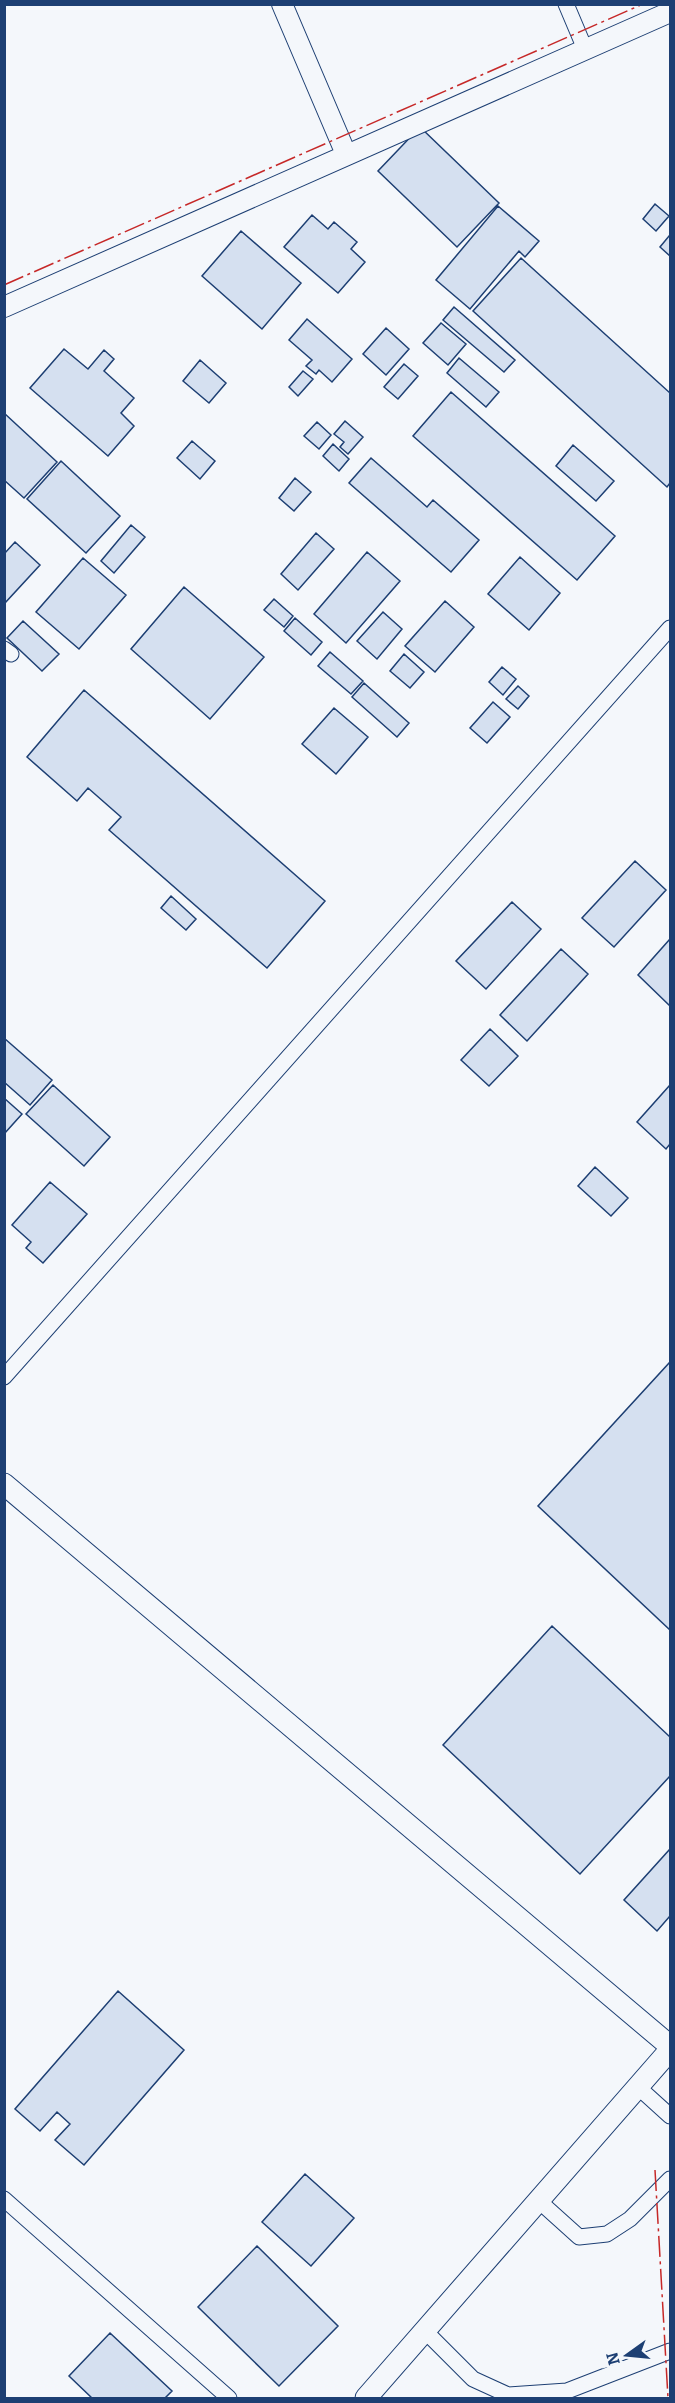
<svg xmlns="http://www.w3.org/2000/svg" width="675" height="2403" font-family="Bitter,serif">
	<rect width="100%" height="100%" fill="#f4f7fb"/>
	<path fill="#d5e0f0" stroke="#1d3f73" stroke-width="1.5" d="M420 127 499 203 457 247 378 171Z
		M655 204 669 216 656 231 643 219Z
		M498 206 539 241 525 257 519 251 470 309 436 280Z
		M312 215 328 229 334 222 357 242 351 249 365 262 338 293 284 247Z
		M241 231 301 283 262 329 202 276Z
		M669 236 670 237V256L660 247Z
		M521 258 670 393V483L667 487 473 311Z
		M454 307 515 360 504 372 443 320Z
		M307 319 352 359 332 382 319 370 316 374 306 366 312 360 289 340Z
		M441 323 466 344 448 365 423 343Z
		M386 328 409 349 386 375 363 354Z
		M64 349 88 369 104 350 114 359 104 371 134 398 121 413 134 426 108 456 30 388Z
		M459 358 499 392 486 407 447 373Z
		M200 360 226 383 209 403 183 381Z
		M404 364 418 376 398 399 384 387Z
		M303 371 313 379 298 396 289 387Z
		M451 392 615 536 577 580 413 436Z
		M4 413 57 462 24 498 4 480Z
		M345 421 363 437 348 454 340 447 344 442 334 434Z
		M317 422 331 435 319 449 304 436Z
		M192 441 215 461 200 479 177 458Z
		M333 444 349 459 339 471 323 456Z
		M573 445 614 481 596 501 556 466Z
		M371 458 427 507 433 500 479 540 451 572 349 483Z
		M61 461 120 516 86 553 27 499Z
		M295 478 311 492 294 511 279 498Z
		M131 525 145 537 114 573 101 561Z
		M316 533 334 549 298 590 281 574Z
		M15 542 40 565 4 604V554Z
		M367 552 400 581 346 643 314 614Z
		M520 557 560 593 529 630 488 594Z
		M83 558 126 595 79 649 36 612Z
		M184 587 264 657 210 719 131 649Z
		M274 599 293 616 284 627 264 610Z
		M445 601 474 627 435 672 405 646Z
		M383 612 402 629 377 659 357 641Z
		M295 618 322 642 311 655 284 631Z
		M23 621 59 654 42 671 7 638Z
		M330 652 363 681 351 694 318 666Z
		M404 654 424 672 410 688 390 671Z
		M502 667 516 679 503 695 489 682Z
		M364 683 409 723 397 737 352 697Z
		M518 686 529 696 518 709 506 699Z
		M84 690 325 901 267 968 109 830 121 817 88 788 77 801 27 757Z
		M493 702 510 717 487 743 470 728Z
		M334 708 368 737 336 774 302 744Z
		M635 861 666 890 614 947 582 918Z
		M171 896 196 919 186 930 161 908Z
		M512 902 541 929 486 989 456 961Z
		M670 939V1006L638 975Z
		M561 949 588 974 527 1041 500 1015Z
		M490 1029 518 1056 489 1086 461 1060Z
		M4 1038 52 1080 30 1105 4 1082Z
		M53 1085 110 1137 84 1166 26 1114Z
		M670 1085V1144L666 1149 637 1122Z
		M4 1098 22 1114 4 1134Z
		M595 1167 628 1198 611 1216 578 1186Z
		M50 1182 87 1214 43 1263 26 1248 31 1242 12 1225Z
		M670 1362V1630L538 1506Z
		M552 1626 670 1737V1776L580 1874 443 1745Z
		M670 1849V1916L657 1931 624 1900Z
		M118 1991 184 2050 84 2165 55 2140 70 2124 57 2112 40 2131 15 2109Z
		M305 2174 354 2218 311 2266 262 2222Z
		M257 2246 338 2326 279 2386 198 2307Z
		M110 2333 172 2391 165 2398H92L69 2376Z"/>
	<g fill="none" stroke-linecap="round" stroke-linejoin="round">
		<defs>
			<path id="minor" d="M566 4 585 49
				M4 649 11 654
				M4 1377 670 628
				M638 2087 670 2116
				M4 2199 229 2398
				M539 2201 579 2237 607 2234 630 2219 670 2179
				M425 2331 473 2379 508 2395 567 2391 670 2351"/>
			<path id="tertiary" d="M282 4 346 154
				M4 307 670 12"/>
			<path id="secondary" d="M4 1484 670 2046
				M366 2398 670 2050"/>
		</defs>
		<use href="#minor" stroke="#1d3f73" stroke-width="17"/>
		<use href="#tertiary" stroke="#1d3f73" stroke-width="22"/>
		<use href="#secondary" stroke="#1d3f73" stroke-width="23"/>
		<use href="#minor" stroke="#f4f7fb" stroke-width="15"/>
		<use href="#tertiary" stroke="#f4f7fb" stroke-width="20"/>
		<use href="#secondary" stroke="#f4f7fb" stroke-width="21"/>
		<path stroke="#c62828" stroke-width="1.5" stroke-dasharray="21 4.5 3 4.5" stroke-linecap="butt" d="M4 285 643 4
			M655 2170 668 2398"/>
	</g>
	<rect width="675" height="2403" fill="none" stroke="#1d3f73" stroke-width="12"/>
	<g transform="translate(627 2355) rotate(255)" stroke="#f4f7fb" stroke-width="4.5" paint-order="stroke">
	<path d="M0-4.5L10 22L0 15L-10 22Z" fill="#1d3f73"/>
	<text y="-9" font-size="16" font-weight="bold" text-anchor="middle" fill="#1d3f73">N</text>
	</g>
</svg>
